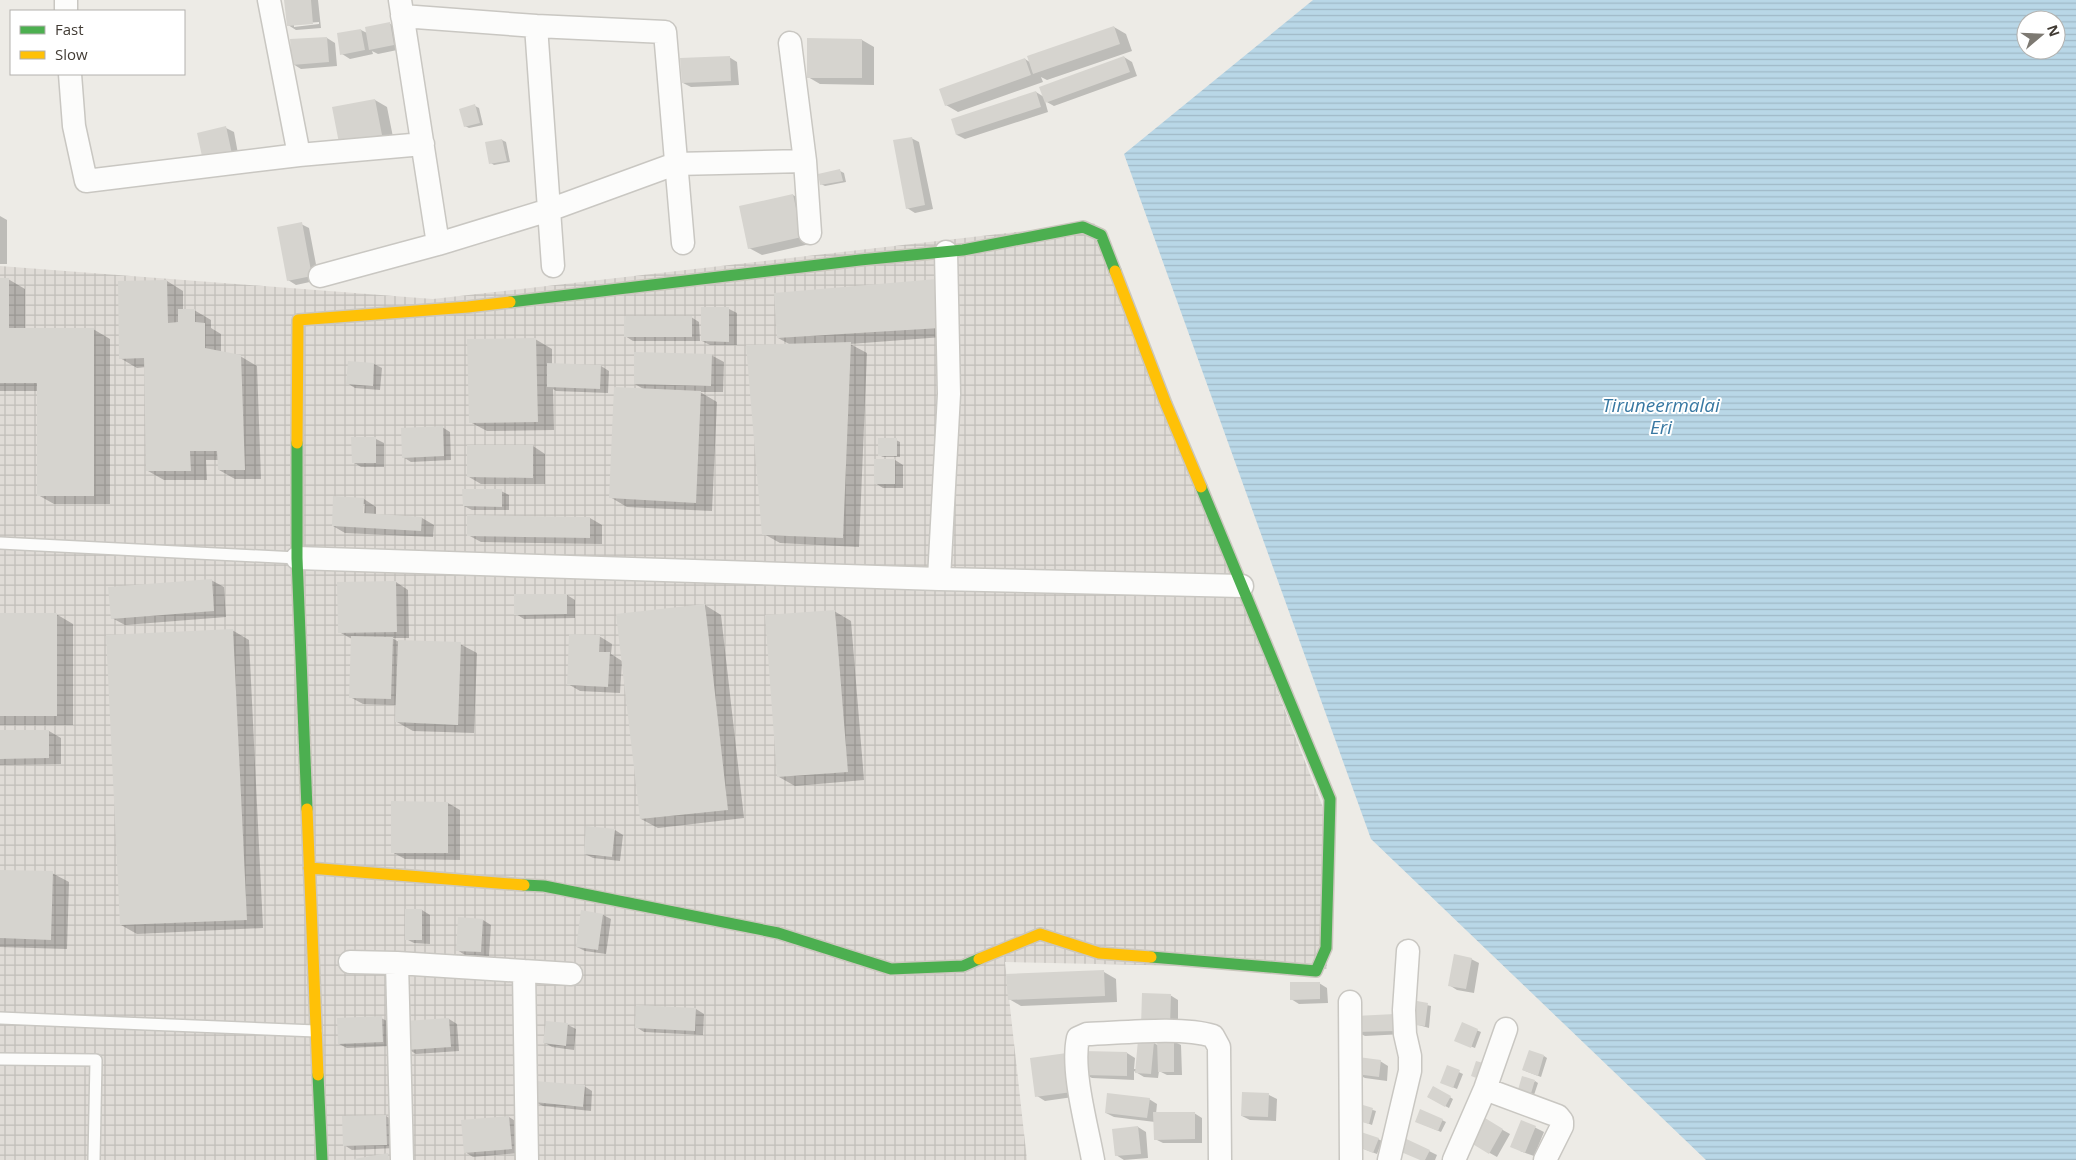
<svg xmlns="http://www.w3.org/2000/svg" width="2076" height="1160" font-family="'Open Sans',sans-serif">
	<defs>
		<pattern id="industrial-grid" width="8" height="8" patternUnits="userSpaceOnUse" patternTransform="scale(1.25)"><rect width="8" height="8" fill="#e0dcd7"/><path d="M0 4h8M4 0v8" fill="none" stroke="#c1beb9"/></pattern>
		<pattern id="water-rules" width="6" height="5" patternUnits="userSpaceOnUse" patternTransform="scale(1.25)"><rect width="6" height="5" fill="#b9d7e7"/><path d="M0 2.5h6" fill="none" stroke="#a0b9c7"/></pattern>
	</defs>
	<rect width="100%" height="100%" fill="#edebe6"/>
	<path fill="url(#industrial-grid)" d="M1094 223 1324 810 1327 969 1005 962 1027 1160H0V266L433 299Z"/>
	<path fill="url(#water-rules)" fill-rule="evenodd" d="M1313 0H2076V1160H1706L1371 839 1124 154ZM2026 20H2056V50H2026Z"/>
	<path fill="#0003" fill-rule="evenodd" d="M285 0H318L321 28 296 30 288 25ZM319 22V24L294 27V24Z
		M389 23 397 28 402 49 378 54 372 51 373 54 350 59 342 54 361 30 367 33Z
		M1114 27 1126 34 1132 51 1047 80 1041 77 1043 82 958 112 946 105 1025 59 1031 63Z
		M327 38 335 43 337 66 301 69 293 64Z
		M862 40 874 47V85L820 84 808 77Z
		M729 57 737 62 739 85 691 87 683 83Z
		M1124 57 1132 62 1137 76 1054 106 1045 101 1048 112 965 139 957 135 953 120 1036 92 1044 97Z
		M375 100 387 107 394 142 352 150Z
		M475 106 479 108 483 125 469 128 465 126Z
		M226 128 234 132 239 159 212 165Z
		M911 138 919 142 933 209 915 213 907 208Z
		M502 140 506 142 510 162 494 165 491 163Z
		M840 171 844 173 846 182 825 186 821 184Z
		M793 195 805 202 814 243 762 255 749 248Z
		M0 216 7 220V264H0Z
		M301 224 309 228 319 280 296 285 288 280Z
		M0 279H8L25 289V329H93L110 339V504H54L38 495V391H0Z
		M936 280 956 336 850 344 867 353 859 547 780 543 764 534 791 345 778 338Z
		M167 281 183 291V310H194L211 320V328L221 334V353L240 356 257 366 261 479H235L219 470V460H206L207 480H164L148 471 146 367 137 368 120 358Z
		M729 309 737 313V345H710L702 341Z
		M691 317 699 322 700 341H633L625 336Z
		M535 339 552 349V364L601 366 609 371 608 393 556 391 553 389 554 430 487 431 470 422Z
		M711 355 724 362 723 392H700L717 402 712 511 627 507 610 497 645 390 635 384Z
		M374 364 382 368 380 390 355 388 347 383Z
		M442 427 450 432 451 460 411 462 403 457Z
		M376 439 384 443V467H361L353 462Z
		M896 440 900 442V457H883L879 455Z
		M469 446H533L545 454V484H481L469 477Z
		M895 460 903 465V488H883L875 483Z
		M501 491 509 495V510H472L464 506Z
		M364 499 376 507V515L422 518 434 525 433 537 345 533 333 526ZM363 504H365L364 520H362Z
		M590 518 602 525V544L481 542 468 535Z
		M211 580 224 587 226 617 125 625 112 618Z
		M396 582 408 590 409 638H392L399 642 460 644 477 653 474 733 413 731 397 722V705L363 704 350 697 352 639 339 632Z
		M567 595 575 600V618L524 619 516 614Z
		M705 605 721 615 744 818 658 828 641 819Z
		M834 611 851 621 864 780 795 786 779 777Z
		M0 614H56L73 624V725H0Z
		M232 630 249 640 263 928 137 934 121 925Z
		M599 636 612 644 611 654 622 661 620 693 580 691 568 684Z
		M49 731 61 738V764L0 765V732Z
		M393 803H448L460 810V860L405 859 392 852Z
		M615 830 623 835 620 861 593 858 585 854Z
		M0 871 52 873 69 882 67 949 0 947Z
		M422 910 430 915V944L414 943 406 939Z
		M603 915 611 919 606 954 585 951 577 947Z
		M483 920 491 925 489 956 465 955 457 950Z
		M1471 959 1479 963 1474 993 1457 990 1449 985Z
		M1104 972 1116 979 1117 1002 1021 1006 1009 999Z
		M1319 983 1327 988 1328 1003 1299 1004 1291 999Z
		M1170 995 1178 1000V1031H1151Z
		M1418 1003 1431 1006 1429 1028 1415 1024Z
		M696 1009 704 1014 703 1035 644 1032 636 1027Z
		M1356 1017 1404 1034 1365 1036 1357 1032Z
		M381 1018 389 1022 390 1046 347 1048 339 1044Z
		M449 1019 457 1024 459 1051 416 1054 408 1049Z
		M1462 1024 1481 1032 1475 1048 1459 1042Z
		M568 1025 576 1029 574 1050 552 1047 545 1043Z
		M1173 1041 1181 1045 1182 1075H1167L1159 1071 1158 1078 1144 1077 1134 1071V1080L1092 1078 1084 1074 1127 1053 1135 1058 1134 1069H1136L1154 1043 1159 1046Z
		M1544 1056 1547 1058 1541 1077 1523 1070Z
		M1032 1059 1080 1096 1045 1101 1037 1096Z
		M1380 1061 1388 1066 1387 1081 1365 1078 1357 1074Z
		M1448 1067 1463 1074 1457 1089 1445 1084Z
		M1535 1081 1538 1083 1533 1098 1522 1094Z
		M584 1086 592 1091 591 1111 543 1106 535 1102Z
		M1433 1087 1453 1099 1449 1108 1428 1097Z
		M1269 1095 1277 1099 1276 1121 1250 1120 1242 1116Z
		M1149 1099 1157 1104 1156 1114 1194 1113 1202 1118V1143H1163L1155 1139V1122L1114 1117 1106 1113Z
		M1363 1107 1376 1111 1372 1125 1359 1120Z
		M386 1116 394 1121 395 1148 352 1150 344 1145Z
		M509 1117 517 1122 519 1153 473 1157 465 1152Z
		M1442 1120 1446 1122 1441 1132 1420 1123Z
		M1485 1120 1510 1134 1497 1157 1472 1143Z
		M1522 1121 1544 1132 1534 1156 1520 1151Z
		M1138 1127 1146 1132 1148 1158 1124 1160 1116 1155Z
		M1378 1139 1382 1141 1377 1154 1361 1148Z
		M1429 1151 1437 1155 1435 1160H1420Z"/>
	<path fill="#d6d4cf" d="M284 0H311L313 24 287 26Z
		M390 22 394 45 369 50 365 27Z
		M1114 26 1120 44 1033 74 1027 56Z
		M361 29 365 50 340 55 337 33Z
		M327 37 329 62 292 65 290 39Z
		M807 38 862 39V78H807Z
		M730 56 731 81 682 83 680 58Z
		M1124 56 1130 72 1045 103 1039 87Z
		M1025 58 1031 75 945 106 939 89Z
		M1036 91 1041 107 956 135 951 119Z
		M375 99 382 135 339 143 332 107Z
		M475 104 480 123 464 127 459 109Z
		M226 126 232 154 203 161 197 133Z
		M912 137 925 205 906 209 893 140Z
		M502 139 507 161 489 164 485 142Z
		M840 169 843 181 820 185 818 174Z
		M793 194 802 237 748 249 739 206Z
		M302 222 312 276 287 281 277 227Z
		M0 278H9V328H94V496H37V383H0Z
		M937 279 940 328 777 338 774 293Z
		M167 280 168 323 178 322V309H195V322L205 323V348L241 355 245 470H218L217 451H190L191 471H146L144 358 119 359 118 281Z
		M701 307H729V342L701 341Z
		M624 316H692V337H624Z
		M536 338 538 422 469 423 467 339Z
		M851 342 843 538 762 535 746 345Z
		M634 352 712 354 711 386 634 384Z
		M348 361 374 363 373 386 346 384Z
		M547 363 601 365 600 389 547 387Z
		M614 387 701 391 696 503 609 498Z
		M443 426 444 456 402 458 401 428Z
		M351 437H376V463H352Z
		M878 438H897V456H878Z
		M467 445H533V478L467 477Z
		M874 459H895V484H874Z
		M462 489H502V507L463 506Z
		M333 496 364 498 363 513 422 517 421 531 332 526Z
		M467 515 590 517V538L467 536Z
		M212 579 214 611 111 619 108 587Z
		M396 581 397 632 338 633 337 582Z
		M514 594H567V614L514 615Z
		M705 604 728 810 640 819 616 614Z
		M835 610 848 772 777 777 765 615Z
		M0 613H57V716H0Z
		M233 629 247 920 120 925 106 635Z
		M569 634 600 635 599 652H610L608 687 567 685Z
		M351 636 393 637 391 699 349 698Z
		M398 640 461 642 458 725 395 722Z
		M0 730H49V758L0 759Z
		M391 801 448 802V853H391Z
		M586 826 615 829 612 857 584 854Z
		M0 870 53 871 51 940 0 938Z
		M405 909H422V940H405Z
		M581 910 603 914 598 950 576 947Z
		M458 917 483 919 481 952 456 951Z
		M1454 954 1472 958 1466 989 1448 986Z
		M1104 970 1105 996 1008 1000 1006 974Z
		M1290 982H1320V999L1290 1000Z
		M1142 993 1171 994 1170 1028 1141 1027Z
		M1417 1001 1428 1003 1425 1026 1413 1025Z
		M636 1005 696 1008 695 1031 635 1028Z
		M1395 1014 1396 1031 1356 1032 1355 1016Z
		M382 1016 383 1042 338 1044 337 1018Z
		M449 1018 451 1047 407 1050 405 1021Z
		M546 1021 568 1023 566 1046 543 1043Z
		M1462 1022 1478 1029 1471 1048 1454 1041Z
		M1174 1039V1072H1158L1157 1040Z
		M1138 1040 1154 1042 1151 1074 1135 1073Z
		M1529 1050 1544 1055 1538 1076 1522 1070Z
		M1084 1051 1127 1052V1076L1083 1075Z
		M1067 1053 1072 1092 1035 1097 1030 1058Z
		M1358 1057 1381 1060 1379 1077 1356 1074Z
		M1476 1061 1487 1064 1482 1080 1471 1076Z
		M1447 1065 1460 1070 1453 1088 1440 1083Z
		M1522 1076 1535 1080 1530 1097 1517 1093Z
		M535 1081 585 1085 583 1107 534 1102Z
		M1433 1086 1451 1096 1445 1107 1427 1097Z
		M1242 1092 1269 1093 1268 1117 1241 1116Z
		M1107 1093 1150 1098 1147 1118 1105 1113Z
		M1363 1105 1373 1108 1369 1124 1358 1121Z
		M1420 1109 1443 1119 1438 1131 1415 1122Z
		M1153 1112H1195V1139L1154 1140Z
		M386 1115 387 1145 343 1146 342 1116Z
		M509 1116 512 1149 464 1153 461 1120Z
		M1485 1118 1503 1129 1489 1154 1471 1143Z
		M1521 1120 1536 1126 1525 1153 1510 1147Z
		M1138 1126 1141 1154 1115 1156 1112 1129Z
		M1361 1132 1379 1138 1373 1153 1356 1146Z
		M1400 1136 1430 1150 1425 1160H1420L1394 1149Z
		M388 1153 389 1160H354V1159Z"/>
	<g fill="none" stroke-linecap="round" stroke-linejoin="round">
		<defs>
			<path id="lane" d="M0 543 297 558
				M0 1018 316 1031
				M0 1059 96 1060 94 1160"/>
			<path id="street" d="M66 0V11
				M269 0 299 155
				M400 0 438 244
				M402 16 536 26 553 266
				M536 26 665 32 683 243
				M790 43 805 161 810 233
				M70 74 74 126 86 181 299 155 423 144
				M320 276 438 244 549 210 675 164 805 161
				M297 558 939 579 1242 586
				M939 579 949 394 946 252
				M350 962 397 963
				M524 971 527 1160
				M1350 1002 1351 1160
				M1485 1089 1558 1116 1562 1121V1126L1545 1160
				M402 1160 397 963 571 974
				M1093 1160C1087 1126 1071 1071 1078 1038L1087 1034C1120 1033 1182 1026 1213 1036L1219 1047 1220 1160
				M1389 1160 1410 1071V1056L1405 1034 1404 1010 1408 951
				M1454 1160 1485 1089 1506 1029"/>
			<path id="fast" d="M510 302 860 260 963 250 1083 227 1101 235 1115 271
				M297 443V558L307 809
				M524 885 544 886 778 933 891 969 963 966 979 959
				M1151 957 1316 971 1326 948 1330 799 1201 487
				M318 1075 322 1160"/>
			<path id="slow" d="M1115 271 1166 404 1201 487
				M297 443 298 320 468 307 510 302
				M307 809 318 1075
				M309 868 524 885
				M979 959 1040 934 1099 953 1151 957"/>
		</defs>
		<use href="#lane" stroke="#c9c7c2" stroke-width="14"/>
		<use href="#street" stroke="#c9c7c2" stroke-width="25"/>
		<use href="#fast" stroke="#cbc7be" stroke-width="14"/>
		<use href="#slow" stroke="#cbc7be" stroke-width="14"/>
		<use href="#lane" stroke="#fcfcfb" stroke-width="11"/>
		<use href="#street" stroke="#fcfcfb" stroke-width="22"/>
		<use href="#fast" stroke="#4caf50" stroke-width="11"/>
		<use href="#slow" stroke="#ffc107" stroke-width="11"/>
	</g>
	<g text-anchor="middle" stroke-width="4" stroke-linejoin="round" paint-order="stroke">
		<g font-size="19" font-style="italic" fill="#3878a2" stroke="#fff">
			<text x="1661" y="412">Tiruneermalai<tspan x="1661" dy="22">Eri</tspan></text>
		</g>
	</g>
	<rect x="10" y="10" width="175" height="65" fill="#ffffff" stroke="#b3b1ae"/>
	<rect x="20" y="26" width="25" height="8" fill="#4caf50" stroke="#b3b1ae"/>
	<text x="55" y="35" font-size="15" fill="#413b34">Fast</text>
	<rect x="20" y="51" width="25" height="8" fill="#ffc107" stroke="#b3b1ae"/>
	<text x="55" y="60" font-size="15" fill="#413b34">Slow</text>
	<g transform="translate(2041 35) rotate(71)"><circle r="24" fill="#ffffff" stroke="#b3b1ae"/>
	<path d="M0-4L9 19L0 12L-9 19Z" fill="#7d7972"/>
	<text y="-8" font-size="14" font-weight="bold" text-anchor="middle" fill="#413b34">N</text>
	</g>
</svg>
